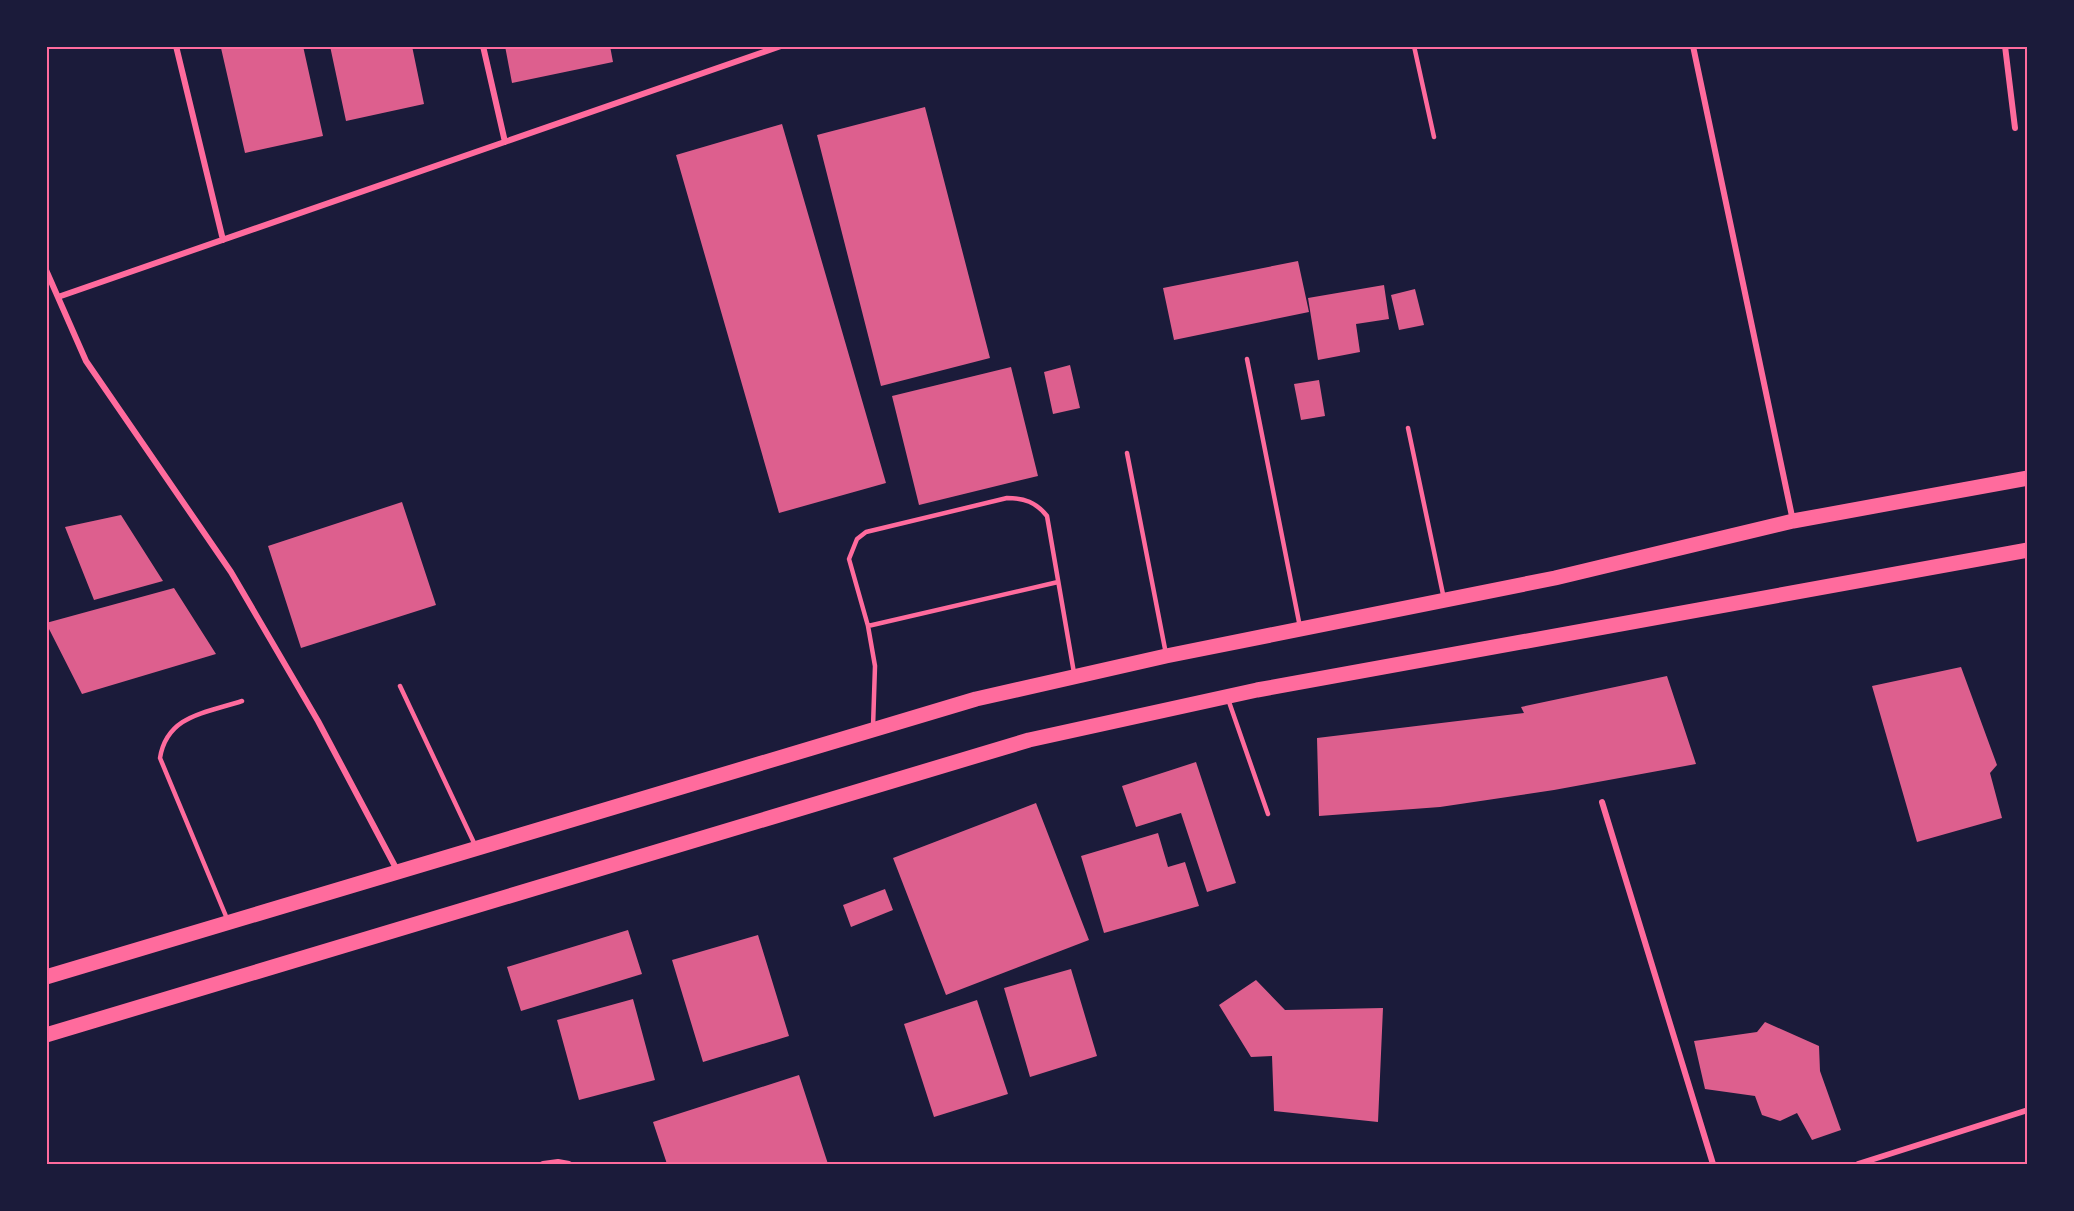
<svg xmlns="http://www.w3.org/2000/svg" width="2074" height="1211" font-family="Commissioner,sans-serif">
	<rect width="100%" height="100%" fill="#1b1b3a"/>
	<path fill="#dd5f8e" d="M229 46H303L323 136 245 153 221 48Z
		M330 46H412L424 104 346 121Z
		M505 46H610L613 62 512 83Z
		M925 107 990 358 881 386 817 135Z
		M782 124 886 483 779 513 676 155Z
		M1298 261 1309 312 1174 340 1163 288Z
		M1384 285 1389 319 1356 324 1360 352 1318 360 1308 298Z
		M1415 289 1424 325 1399 330 1391 295Z
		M1070 365 1080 408 1053 414 1044 372Z
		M1011 367 1038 476 919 505 892 396Z
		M1319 380 1325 416 1301 420 1294 384Z
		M402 502 436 605 301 648 268 546Z
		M121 515 163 581 94 600 65 527Z
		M174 588 216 654 82 694 46 623Z
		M1961 667 1997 765 1990 773 2002 818 1917 842 1872 686Z
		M1667 676 1696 764 1554 790 1440 807 1319 816 1317 738 1524 713 1521 707Z
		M1196 762 1236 883 1207 892 1181 813 1136 827 1122 786Z
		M1036 803 1089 940 946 995 893 858Z
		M1158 833 1168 867 1185 862 1199 906 1104 933 1081 856Z
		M885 889 893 910 851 927 843 905Z
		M628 930 642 974 521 1011 507 967Z
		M758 935 789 1036 703 1062 672 960Z
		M1071 969 1097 1056 1030 1077 1004 988Z
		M1256 980 1285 1010 1383 1008 1378 1122 1274 1111 1272 1056 1251 1057 1219 1005Z
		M633 999 655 1080 579 1100 557 1020Z
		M977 1000 1008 1094 934 1117 904 1024Z
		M1765 1022 1819 1046 1820 1071 1841 1130 1812 1140 1797 1113 1780 1121 1762 1115 1755 1096 1705 1089 1694 1041 1757 1032Z
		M799 1075 828 1164H667L653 1122Z"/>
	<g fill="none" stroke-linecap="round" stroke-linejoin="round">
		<path stroke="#ff6b9d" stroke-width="4.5" d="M1414 46 1434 137
			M1247 359 1300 627
			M1408 428 1444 599
			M1127 453 1166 654
			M868 626 1058 582
			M400 686 475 845
			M1228 699 1268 814
			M873 727 875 666 868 626 849 559 857 539 866 532 1007 498C1024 498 1036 502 1047 516L1074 673
			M228 921 160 758C167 715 206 713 242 701"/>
		<path stroke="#ff6b9d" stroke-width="6" d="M176 46 223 240
			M483 46 505 142
			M1693 46 1793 521
			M2005 46 2015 128
			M46 270 86 361 231 572 318 721 397 870
			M58 297 781 46
			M1602 802 1713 1164
			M543 1164 558 1162 569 1164
			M1858 1164 2028 1110"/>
		<path stroke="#ff6b9d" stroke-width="15" d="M46 977 976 699 1166 656 1555 578 1793 521 2028 478
			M46 1035 1029 740 1257 690 2028 550"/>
	</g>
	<rect width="2074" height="1211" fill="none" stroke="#1b1b3a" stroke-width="96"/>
	<rect x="48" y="48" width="1978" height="1115" fill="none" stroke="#ff6b9d" stroke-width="2"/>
</svg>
